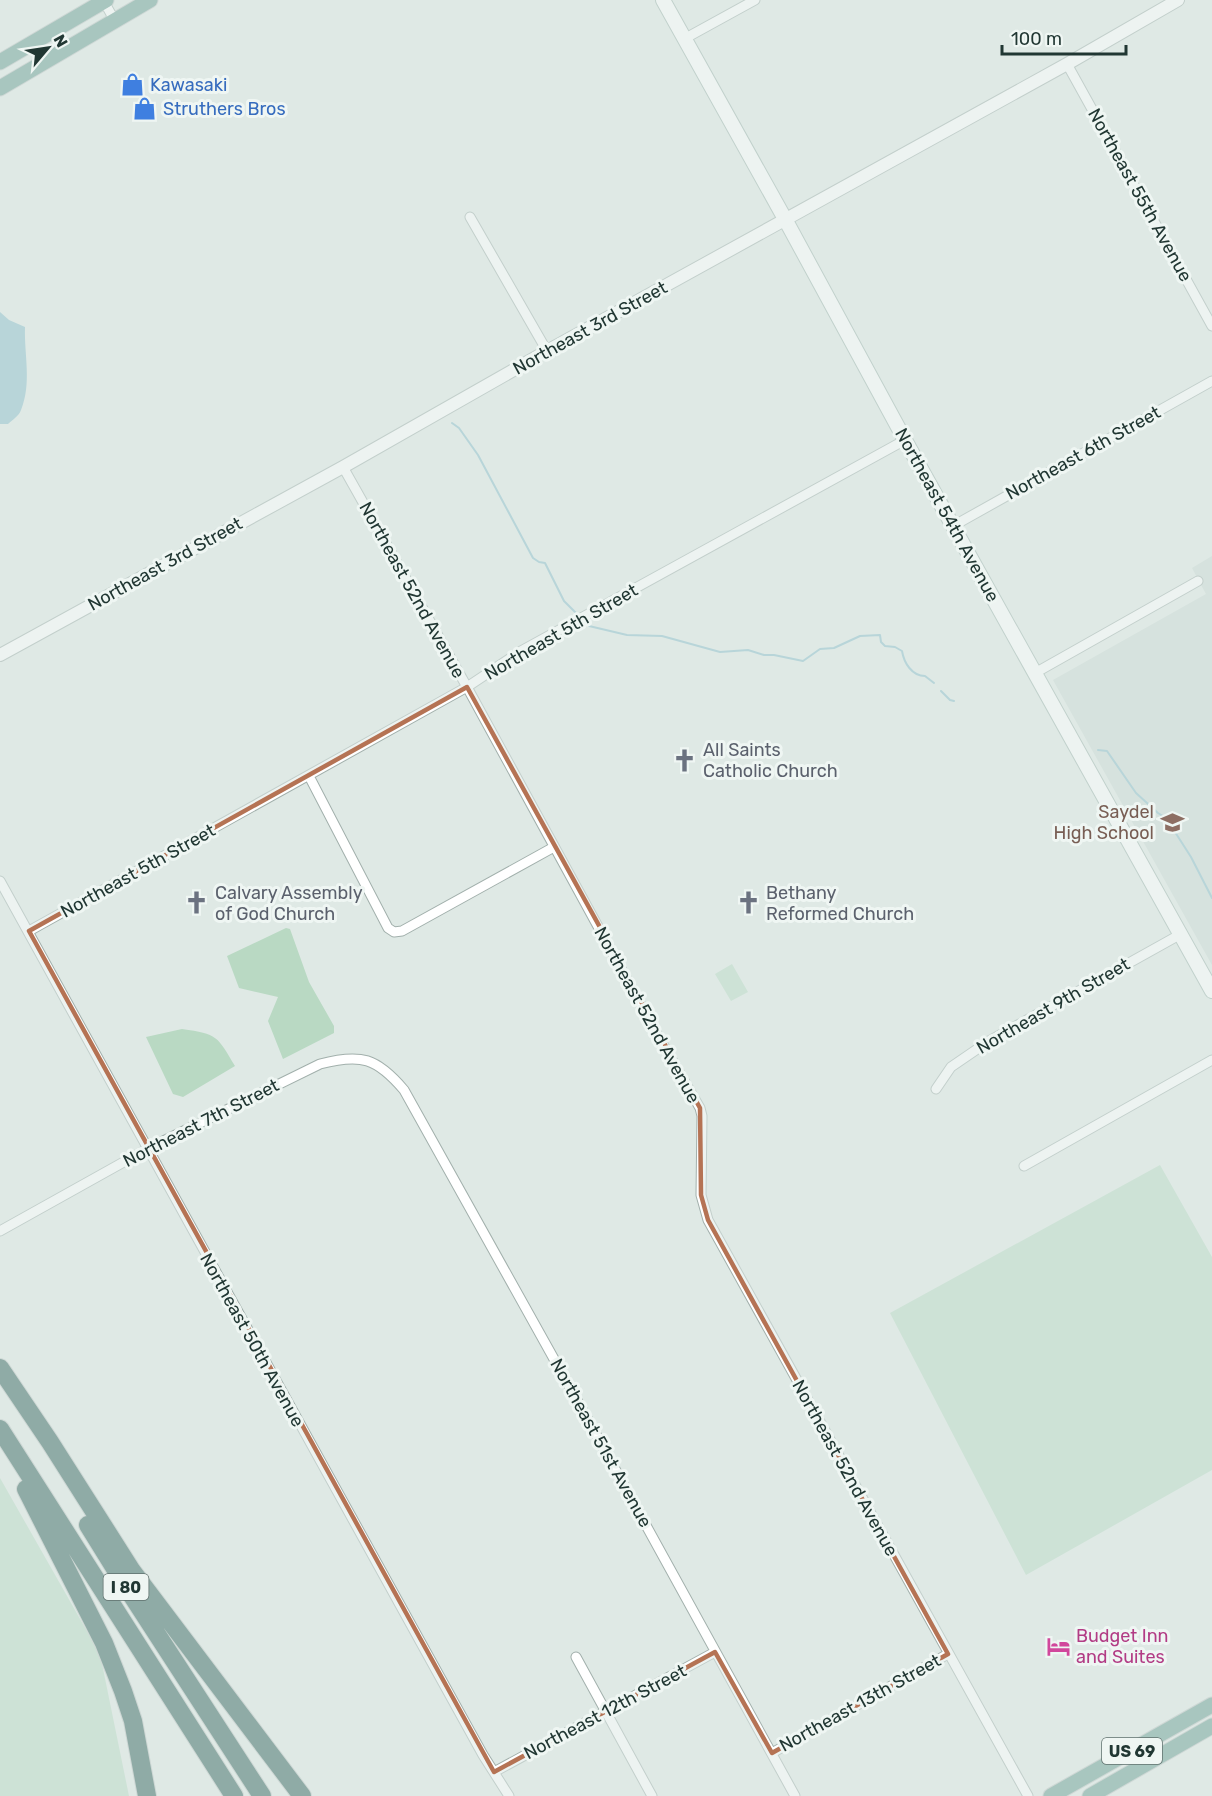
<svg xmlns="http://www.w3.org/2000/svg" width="1212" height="1796" font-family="Rubik,sans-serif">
	<rect width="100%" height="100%" fill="#dfe9e5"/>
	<path fill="#cdd9d4" d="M1212 556V965L1053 680 1206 594 1192 568Z"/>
	<path fill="#b9d9c3" d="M286 928 290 929 309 982 334 1026V1033L283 1059 268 1021 278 997 239 988 227 956Z
		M732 964 748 992 731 1001 715 974Z
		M182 1029C218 1034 217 1036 235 1066L183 1097 173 1094 146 1037Z
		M1160 1165 1212 1257V1470L1026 1575 890 1313Z
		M0 1478 100 1654 129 1796H0Z"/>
	<path fill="#8abdca" d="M0 312 9 320 25 327C24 355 32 383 21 410 19 416 12 420 8 424H0Z"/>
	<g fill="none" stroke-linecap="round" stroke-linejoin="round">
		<path stroke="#8abdca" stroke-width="2" d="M452 423 459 428 478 455 533 558 539 562 545 563 564 601 576 613
			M586 622 589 626 627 635 662 636 720 652 748 650 764 655H774L803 661 820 649 834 648 860 636 880 635 881 642 885 646 895 647 902 651C904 663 912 676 925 676L934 683
			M941 691 950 700 954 701
			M1098 750 1107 751 1136 793 1158 813 1166 818 1191 857 1212 898"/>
		<defs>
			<path id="minor" d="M103 0 115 21
				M684 39 755 0
				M1067 64 1212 326
				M470 217 547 351
				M343 467 467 687 653 1027 700 1108 702 1116 701 1195 708 1220 1028 1796
				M953 526 1212 381
				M1035 673 1198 581
				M309 776 388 928 394 932 402 931 554 847
				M0 881 483 1755 509 1796
				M29 931 467 687 521 651 905 440
				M936 1089 951 1067 989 1041 1181 934
				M1024 1166 1212 1060
				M0 1231 147 1149 320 1064C361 1053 377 1058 404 1090L593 1429 795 1796
				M576 1657 652 1796
				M772 1753 948 1654
				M494 1772 715 1652"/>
			<path id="tertiary" d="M0 655 343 467 547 351 1067 64 1178 0"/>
			<path id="secondary" d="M663 0 785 219 905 440 1212 991"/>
			<path id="primary" d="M0 62 106 0
				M0 88 150 0
				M1051 1796 1212 1705
				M1090 1796 1212 1726"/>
			<path id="motorway" d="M0 1368 50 1442 132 1571 302 1796
				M0 1429 234 1796
				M26 1489 104 1643 123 1691 133 1721 147 1796
				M88 1525 127 1588 262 1796"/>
		</defs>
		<use href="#minor" stroke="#a2b0ac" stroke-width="11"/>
		<use href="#tertiary" stroke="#a2b0ac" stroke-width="14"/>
		<use href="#secondary" stroke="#9fb4ad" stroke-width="16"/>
		<use href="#primary" stroke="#bcc3c2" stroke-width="17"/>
		<use href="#motorway" stroke="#bcc3c2" stroke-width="20"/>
		<use href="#minor" stroke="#fff" stroke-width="9"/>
		<use href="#tertiary" stroke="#fff" stroke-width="12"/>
		<use href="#secondary" stroke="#fff" stroke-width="14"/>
		<use href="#primary" stroke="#679b90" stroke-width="15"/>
		<use href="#motorway" stroke="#306159" stroke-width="18"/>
	</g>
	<path d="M0 0H1212V1796H0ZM467 687 700 1108 701 1195 708 1220 948 1654 772 1753 715 1652 494 1772 29 931Z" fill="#dfe9e5" fill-opacity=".55" fill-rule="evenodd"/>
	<path fill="none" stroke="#b57354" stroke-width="4.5" stroke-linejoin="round" d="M467 687 700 1108 701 1195 708 1220 948 1654 772 1753 715 1652 494 1772 29 931Z"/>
	<defs>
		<symbol id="shop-bare" viewBox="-9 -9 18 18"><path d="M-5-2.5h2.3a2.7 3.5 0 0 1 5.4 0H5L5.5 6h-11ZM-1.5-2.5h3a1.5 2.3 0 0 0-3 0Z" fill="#3f7fe0" stroke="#eff6f3" stroke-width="2.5" paint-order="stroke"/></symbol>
		<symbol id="church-bare" viewBox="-9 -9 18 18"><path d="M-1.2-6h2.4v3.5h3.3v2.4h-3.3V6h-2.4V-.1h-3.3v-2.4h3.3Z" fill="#6b7280" stroke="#eff6f3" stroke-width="2.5" paint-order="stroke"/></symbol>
		<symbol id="school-bare" viewBox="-9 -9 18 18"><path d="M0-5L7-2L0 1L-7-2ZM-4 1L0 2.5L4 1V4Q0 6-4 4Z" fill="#8d6e63" stroke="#eff6f3" stroke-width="2.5" paint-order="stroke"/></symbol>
		<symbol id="hotel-bare" viewBox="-9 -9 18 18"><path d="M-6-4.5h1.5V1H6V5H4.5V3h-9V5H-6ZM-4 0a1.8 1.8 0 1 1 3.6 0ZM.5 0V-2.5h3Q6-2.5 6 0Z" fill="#d1479c" stroke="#eff6f3" stroke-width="2.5" paint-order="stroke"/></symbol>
	</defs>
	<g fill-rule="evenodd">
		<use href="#shop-bare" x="116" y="68" width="33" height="33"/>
		<use href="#shop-bare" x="128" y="92" width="33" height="33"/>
		<use href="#church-bare" x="668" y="744" width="33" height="33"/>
		<use href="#school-bare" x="1156" y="806" width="33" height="33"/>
		<use href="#church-bare" x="180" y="886" width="33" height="33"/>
		<use href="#church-bare" x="732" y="886" width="33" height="33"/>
		<use href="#hotel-bare" x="1042" y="1630" width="33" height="33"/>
	</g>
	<g text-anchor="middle" stroke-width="6" stroke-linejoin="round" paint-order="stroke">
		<g fill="#eff6f3" stroke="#5f706d" stroke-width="1.5">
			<rect x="103.5" y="1574" width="45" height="26" rx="4.5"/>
			<rect x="1102" y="1738" width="60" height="26" rx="4.5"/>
		</g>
		<g font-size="16" font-weight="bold" fill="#213733">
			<text x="126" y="1593">I 80</text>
			<text x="1132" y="1757">US 69</text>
		</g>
		<g font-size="18" fill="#366cbe" stroke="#eff6f3" text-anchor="start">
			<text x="150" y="91">Kawasaki</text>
			<text x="163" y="115">Struthers Bros</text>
		</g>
		<g font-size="18" fill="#213733" stroke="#eff6f3">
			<text transform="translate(1140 195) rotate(61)" y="6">Northeast 55th Avenue</text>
			<text transform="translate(590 328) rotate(-29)" y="6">Northeast 3rd Street</text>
			<text transform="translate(1083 453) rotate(-29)" y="6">Northeast 6th Street</text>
			<text transform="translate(947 515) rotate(61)" y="6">Northeast 54th Avenue</text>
			<text transform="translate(165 564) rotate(-29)" y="6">Northeast 3rd Street</text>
			<text transform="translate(412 590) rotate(61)" y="6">Northeast 52nd Avenue</text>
			<text transform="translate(561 632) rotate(-30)" y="6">Northeast 5th Street</text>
			<text transform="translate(138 871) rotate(-29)" y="6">Northeast 5th Street</text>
			<text transform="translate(1053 1006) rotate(-30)" y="6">Northeast 9th Street</text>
			<text transform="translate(647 1015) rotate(61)" y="6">Northeast 52nd Avenue</text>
			<text transform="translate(201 1123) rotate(-27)" y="6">Northeast 7th Street</text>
			<text transform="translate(252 1340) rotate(61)" y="6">Northeast 50th Avenue</text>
			<text transform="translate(601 1443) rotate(61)" y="6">Northeast 51st Avenue</text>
			<text transform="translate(845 1468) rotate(61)" y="6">Northeast 52nd Avenue</text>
			<text transform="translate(860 1703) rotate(-29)" y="6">Northeast 13th Street</text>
			<text transform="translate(605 1712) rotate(-28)" y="6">Northeast 12th Street</text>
		</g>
		<g font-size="18" fill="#5b616d" stroke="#eff6f3" text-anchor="start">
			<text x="703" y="756">All Saints<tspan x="703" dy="21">Catholic Church</tspan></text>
			<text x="215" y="899">Calvary Assembly<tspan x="215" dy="21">of God Church</tspan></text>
			<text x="766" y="899">Bethany<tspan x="766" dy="21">Reformed Church</tspan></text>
		</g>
		<g font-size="18" fill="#785e54" stroke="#eff6f3" text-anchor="end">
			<text x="1154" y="818">Saydel<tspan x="1154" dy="21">High School</tspan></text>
		</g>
		<g font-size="18" fill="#b23c85" stroke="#eff6f3" text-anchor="start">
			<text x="1076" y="1642">Budget Inn<tspan x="1076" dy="21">and Suites</tspan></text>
		</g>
	</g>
	<g transform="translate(48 48) rotate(61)" stroke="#eff6f3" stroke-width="4.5" paint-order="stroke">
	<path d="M0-4.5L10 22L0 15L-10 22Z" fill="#213733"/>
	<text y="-9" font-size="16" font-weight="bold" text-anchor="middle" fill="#213733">N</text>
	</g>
	<path d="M1002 45v9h124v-9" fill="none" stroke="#213733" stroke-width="3"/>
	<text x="1011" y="45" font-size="18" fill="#213733" stroke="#eff6f3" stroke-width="4.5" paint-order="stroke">100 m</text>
</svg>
